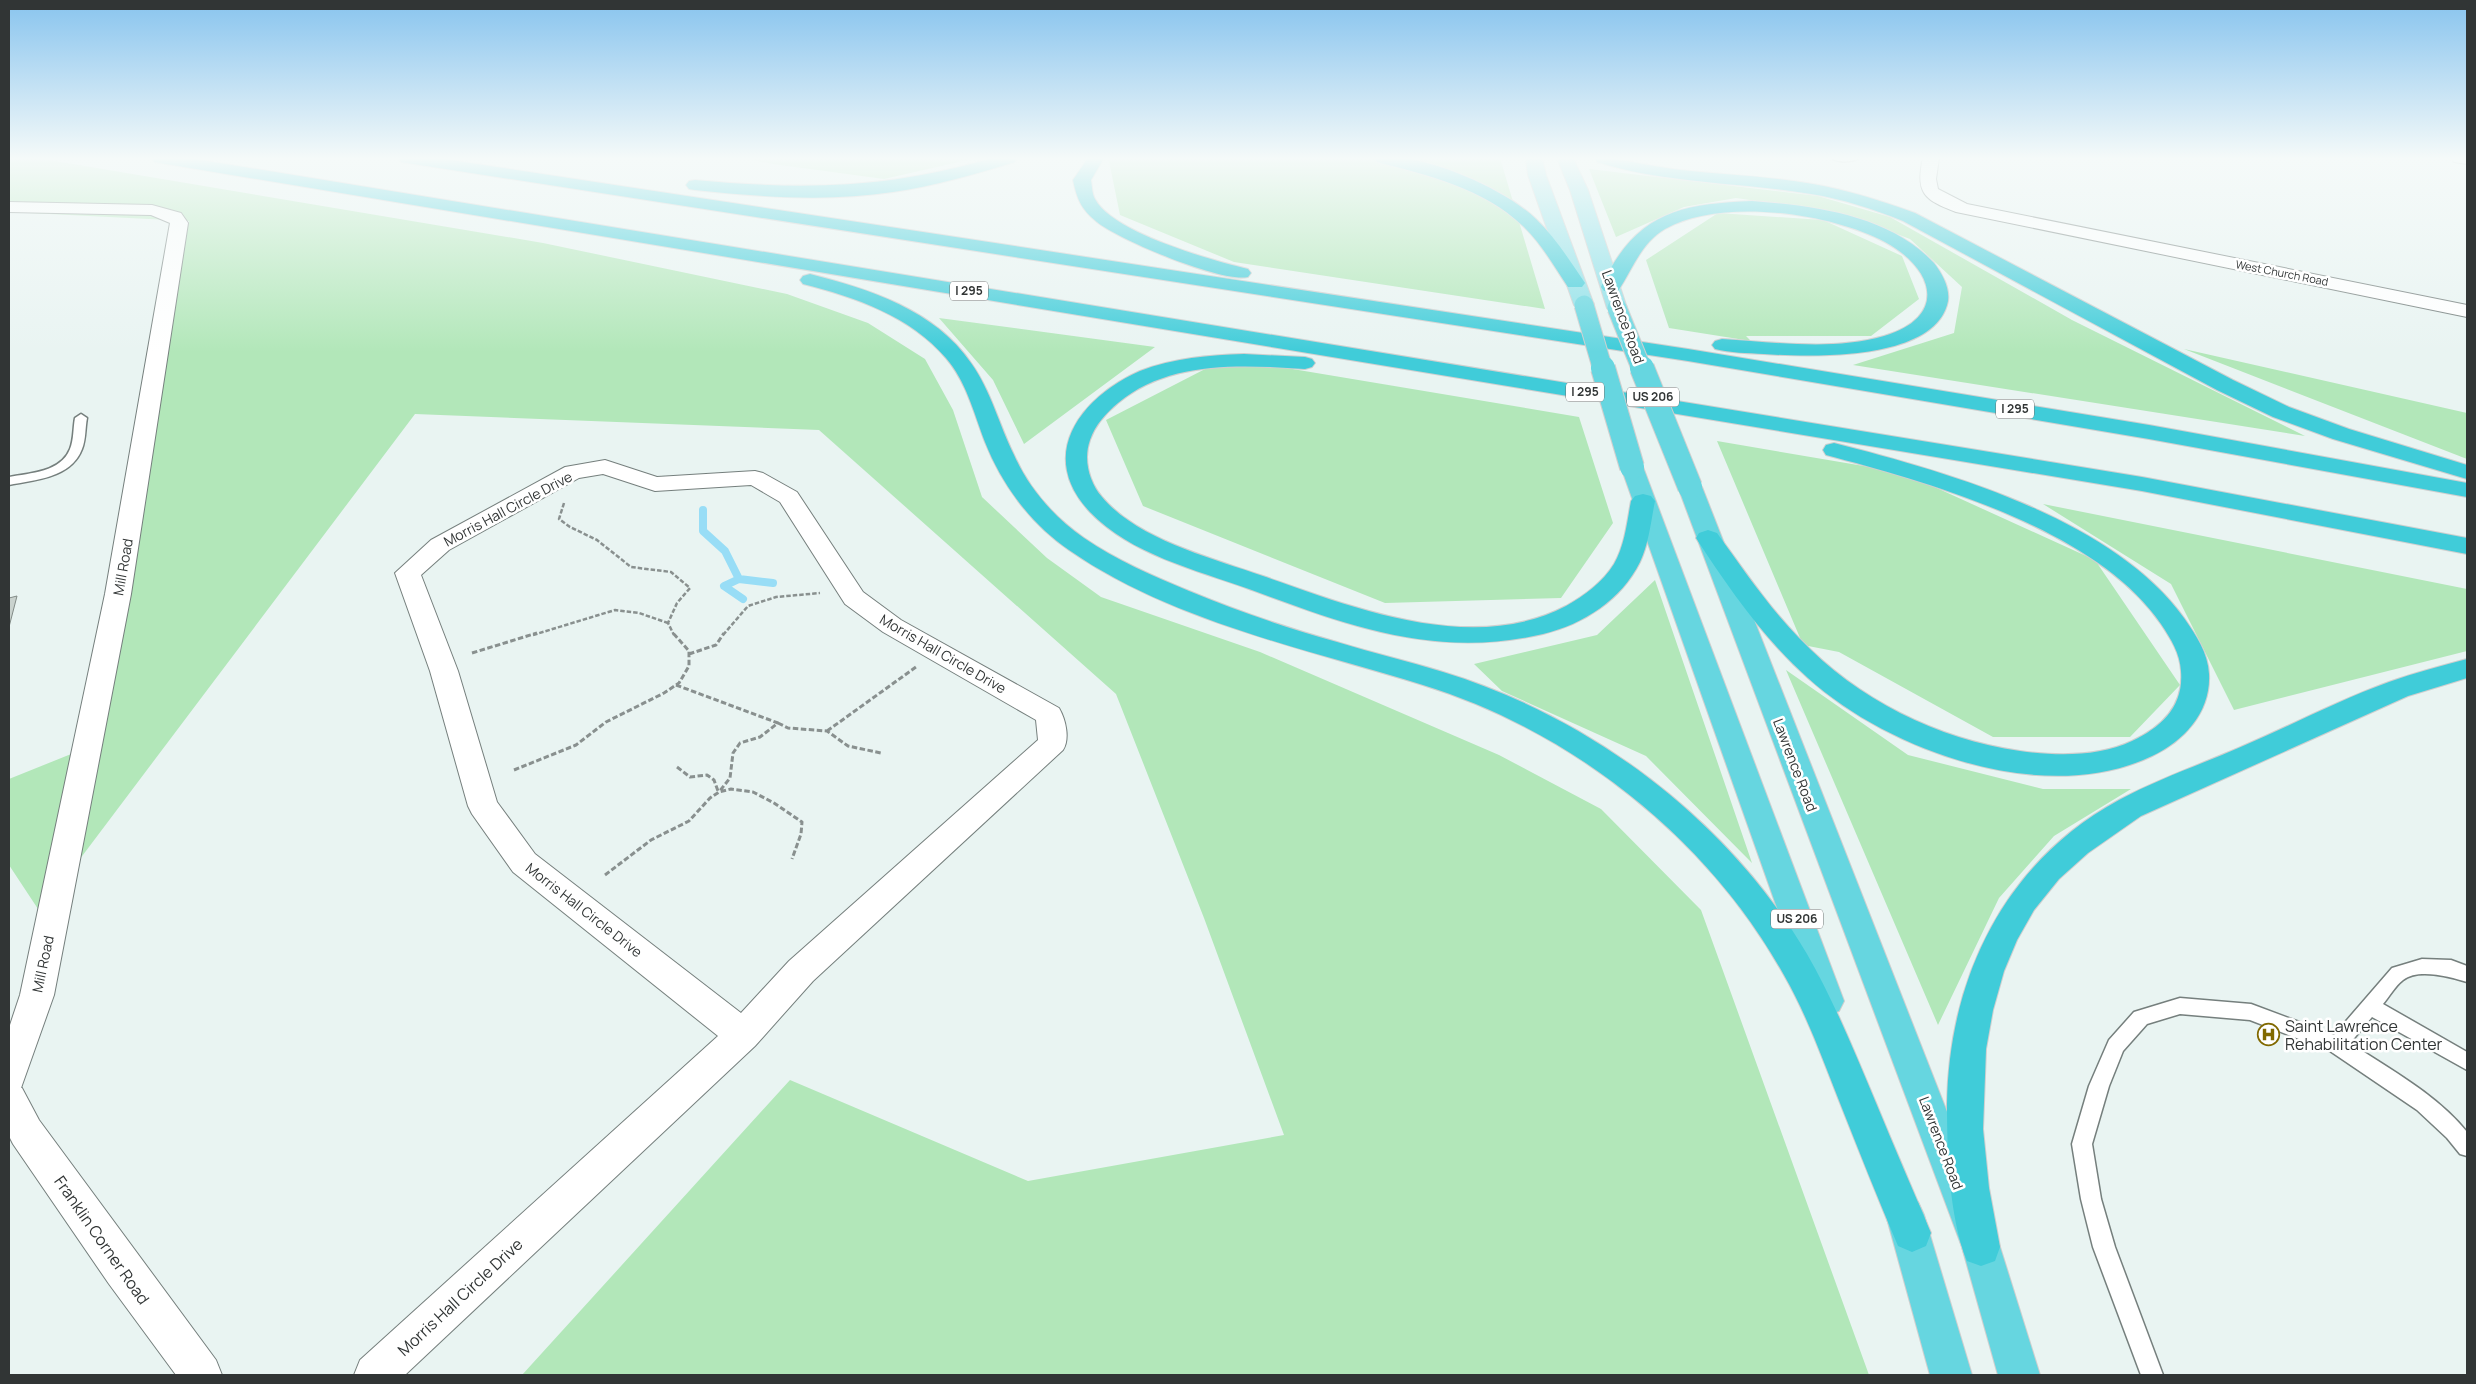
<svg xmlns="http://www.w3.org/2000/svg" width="2476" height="1384" font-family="Manrope,sans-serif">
	<rect width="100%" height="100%" fill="#e9f4f2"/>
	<path fill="#b2e7b9" d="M9 158H37L543 243 787 294 868 323 925 359 953 410 982 497 1047 558 1101 597 1260 652 1499 755 1601 809 1701 910 1869 1375H522L790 1080 1028 1181 1284 1135 1204 918 1116 694 819 430 415 414 40 912 9 865V779L96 744 189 221 9 212Z
		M742 158H976L884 179 773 164Z
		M1116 158H1500L1545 309 1234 262 1120 215 1109 161Z
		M1589 169 1818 196 1890 217 2072 320 2305 436 1853 365 1954 333 1962 287 1910 239 1841 213 1736 198 1684 207 1616 237Z
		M1718 213 1823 220 1902 256 1919 299 1871 336H1746L1751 341 1669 328 1646 260Z
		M939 318 1155 347 1024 444 993 380Z
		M2184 349 2467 413V459Z
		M1245 361 1579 417 1613 523 1561 598 1385 603 1143 506 1106 420 1209 367Z
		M1717 441 1911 474 1917 479 2095 560 2180 685 2130 737H1993L1839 652 1803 645Z
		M2043 504 2467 589V651L2234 710 2171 584Z
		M1655 580 1752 863 1646 756 1502 691 1474 664 1597 635Z
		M1786 670 1908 755 2043 789H2131L2054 836 1999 898 1938 1025Z"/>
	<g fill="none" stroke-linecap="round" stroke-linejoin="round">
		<path stroke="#98ddf6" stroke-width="8" d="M703 510V531L725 551 739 579 773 583
			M739 579 724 586 743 599"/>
	</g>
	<path fill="#c9d2ce" stroke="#828b87" d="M17 596 9 627V628V598Z"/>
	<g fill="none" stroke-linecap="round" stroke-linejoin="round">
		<defs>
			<path id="service" d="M1832 158H1859C1853 162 1837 163 1832 158Z
				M81 414 87 418C85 428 86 439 82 449 71 478 35 480 9 485V477C30 473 61 472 70 449 74 439 73 428 75 418Z
				M2422 959 2451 960 2467 966V982C2451 977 2418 968 2403 980 2395 986 2389 997 2383 1004L2467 1052V1070L2372 1017 2350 1043C2391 1070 2436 1094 2467 1132V1156L2460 1154 2447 1138 2417 1110 2330 1051 2250 1020 2180 1014 2147 1024 2123 1051 2109 1086 2092 1144 2101 1199 2115 1247 2163 1375H2141L2093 1247 2081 1199 2072 1144 2089 1086 2109 1040 2134 1012 2180 998 2251 1004 2334 1035 2392 968Z"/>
			<path id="minor" d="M1923 158H1939L1936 179 1938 189 1967 204 2467 305V317L1956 212C1924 200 1915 193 1923 158Z
				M2452 158H2467V164L2454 162Z
				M9 202 152 205 181 213 188 223 131 594 54 995 21 1088 9 1093V1028L20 995 105 594 170 223 151 215 9 212Z
				M605 460 657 477 755 471 763 473 797 492 863 592 901 620 1059 708C1066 720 1070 739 1063 750L813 981 755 1046 405 1375H354L360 1360 718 1036 513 872 472 814 468 806 430 671 395 573 431 540 565 467ZM603 474 655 491 751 485 780 502 845 604 883 632 1036 720 1038 740 789 961 741 1013 535 854 497 802 458 671 421 575 449 550 579 478Z"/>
			<path id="tertiary" d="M9 1084 22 1088 39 1120 216 1360 222 1375H176L109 1284 13 1144 9 1136Z"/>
			<path id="primary" d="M1526 158H1542L1546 175 1594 305 1591 309H1577L1574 305 1528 175Z
				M1557 158H1573L1588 190 1627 308 1624 312 1617 314 1610 312 1607 308 1570 190Z"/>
			<path id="trunk" d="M1632 460 1640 462 1643 467 1844 1001 1839 1011 1827 1016 1815 1011 1810 1001 1621 467 1624 462Z
				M1690 480 1698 482 1702 487 2000 1247 2040 1375H1998L1962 1247 1678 487 1682 482Z
				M1905 1196 1918 1202 1924 1215 1972 1375H1930L1886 1215 1892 1202Z"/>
			<path id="motorway" d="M152 158H189L2142 477 2467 538V554L2142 491 160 163 154 162Z
				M399 158H438L1688 349 2149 425 2467 483V497L2149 439 1688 361 407 163 401 162Z
				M992 158H1017L1015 162C975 174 935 186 893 192 827 202 761 197 695 190L689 189 686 185 689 181 695 180C801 190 889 189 992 158Z
				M1088 158H1104L1091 180C1092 186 1092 194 1095 199 1113 233 1211 260 1248 269L1251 273 1248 277C1222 283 1119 240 1097 222 1081 209 1077 199 1073 180Z
				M1375 158C1384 158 1393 157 1402 158 1441 162 1507 191 1536 219 1555 237 1570 261 1585 283L1582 287H1568C1554 266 1541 243 1523 226 1483 188 1428 175 1377 162Z
				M1595 158C1624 158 1651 167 1681 170 1725 175 1769 176 1813 184 1848 190 1882 201 1915 213L2233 380 2289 407 2349 429 2467 465V479L2333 439 2273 417 2217 390 1903 221C1873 209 1843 199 1811 194 1739 182 1667 184 1597 162Z
				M1752 201C1815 206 1889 215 1934 263 1942 273 1950 288 1948 301 1936 362 1809 357 1764 354 1748 353 1730 353 1715 349L1712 345 1715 341 1722 339C1774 342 1833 351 1884 336 1948 317 1935 269 1885 242 1830 213 1721 197 1665 229 1640 244 1633 269 1618 291H1604L1601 287C1635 214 1677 204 1752 201Z
				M810 274C869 289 935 310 971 363 991 391 999 425 1014 455 1029 489 1054 517 1084 538 1116 560 1153 576 1189 591 1237 611 1287 628 1337 642 1372 653 1408 661 1443 672 1591 717 1728 820 1807 954 1834 1001 1855 1053 1876 1103 1894 1147 1913 1190 1931 1233L1926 1246 1912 1252 1898 1246C1878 1199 1859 1151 1840 1103 1823 1060 1807 1015 1784 975 1708 838 1572 731 1423 685 1307 649 1171 621 1069 550 1031 524 1002 485 985 442 974 413 966 381 946 358 910 316 855 297 803 284L800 280 803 276Z
				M1244 354 1305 357 1312 359 1315 363 1312 367 1305 369C1242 365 1169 360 1118 403 1106 413 1095 425 1090 440 1083 459 1089 482 1102 497 1138 540 1212 558 1263 576 1354 608 1473 655 1566 606 1584 596 1603 582 1614 564 1625 545 1627 522 1631 501L1635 496 1643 494 1651 496 1655 501C1651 521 1649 543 1640 562 1621 600 1584 624 1543 634 1436 659 1349 626 1249 589 1196 570 1130 554 1090 512 1036 455 1081 397 1140 371 1173 358 1210 355 1244 354Z
				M1834 443C1948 472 2113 519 2184 618 2196 635 2208 653 2209 674 2211 712 2184 741 2152 756 2047 807 1890 752 1808 678 1763 638 1728 587 1696 538L1699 533 1708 530 1717 533C1743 569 1768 606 1799 638 1858 700 1937 739 2020 751 2057 756 2098 757 2132 741 2162 727 2184 706 2181 671 2180 653 2171 639 2161 624 2097 530 1932 483 1826 455L1823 450 1826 445Z
				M2467 659V678L2408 696 2141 816 2088 853 2059 879 2034 910 2017 940 2004 971 1993 1010 1986 1049 1983 1129 1989 1188 2000 1247 1995 1261 1981 1266 1967 1261C1949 1217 1947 1151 1947 1104 1949 977 2005 862 2119 800 2158 779 2202 764 2243 746 2292 725 2339 700 2389 682 2414 673 2441 666 2467 659Z"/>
		</defs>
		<use href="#service" stroke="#757f7d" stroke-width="3"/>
		<use href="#minor" stroke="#757f7d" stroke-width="2"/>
		<use href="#tertiary" stroke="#757f7d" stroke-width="2"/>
		<use href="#primary" stroke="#cecfcf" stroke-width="2"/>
		<use href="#trunk" stroke="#cecfcf" stroke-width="2"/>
		<use href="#motorway" stroke="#cecfcf" stroke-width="2"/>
		<path stroke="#89908f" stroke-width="2.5" stroke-dasharray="4.5 2" stroke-linecap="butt" d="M564 503 559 519 570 527 597 540 631 567 671 572 690 588 677 603 668 623 674 635
			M533 635 615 610 639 613 668 623
			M723 635 748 606 776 597 820 593"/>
		<path stroke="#89908f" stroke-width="3" stroke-dasharray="5.5 2.5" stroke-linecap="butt" d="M472 653 537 633
			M689 654 716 645 724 633
			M676 685 778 723 760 737 740 743 733 753 730 778 719 792
			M778 723 788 728 827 731 848 746 881 753
			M827 731 916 667
			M677 767 690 777 707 775 714 780 718 791
			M514 770 576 745 606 722 664 693 679 683 689 666V651L673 633
			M605 875 651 840 689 821 710 798 719 792 731 789 753 792 774 803 802 822 801 834 792 859"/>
		<use href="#service" fill="#fff" fill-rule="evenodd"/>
		<use href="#minor" fill="#fff" fill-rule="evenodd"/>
		<use href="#tertiary" fill="#fff" fill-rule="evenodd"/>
		<use href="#primary" fill="#8ce0e8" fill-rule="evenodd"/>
		<use href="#trunk" fill="#66d6e0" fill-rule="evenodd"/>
		<use href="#motorway" fill="#40ccd9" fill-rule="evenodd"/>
		<defs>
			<path id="trunk-bridge-far1" d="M1584 305 1603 370
				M1617 308 1642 370"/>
			<path id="trunk-bridge" d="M1603 368 1632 467
				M1642 368 1690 487"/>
		</defs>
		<use href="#trunk-bridge-far1" stroke="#cecfcf" stroke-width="21" stroke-linecap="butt"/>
		<use href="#trunk-bridge" stroke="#cecfcf" stroke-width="26" stroke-linecap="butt"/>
		<use href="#trunk-bridge-far1" stroke="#66d6e0" stroke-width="19"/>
		<use href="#trunk-bridge" stroke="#66d6e0" stroke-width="24"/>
	</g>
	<linearGradient id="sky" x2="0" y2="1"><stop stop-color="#88c4ee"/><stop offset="0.45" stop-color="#f5faf9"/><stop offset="1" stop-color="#f5faf9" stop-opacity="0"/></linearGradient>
	<rect width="2476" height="352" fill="url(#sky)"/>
	<defs>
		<symbol id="hospital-ring" viewBox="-11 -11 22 22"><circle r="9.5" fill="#fff" stroke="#816900" stroke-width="1.5"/><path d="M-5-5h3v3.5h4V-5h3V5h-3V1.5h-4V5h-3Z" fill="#816900"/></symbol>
	</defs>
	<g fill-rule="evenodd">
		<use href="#hospital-ring" x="2256" y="1022" width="25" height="25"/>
	</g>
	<g text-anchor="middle" stroke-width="5" stroke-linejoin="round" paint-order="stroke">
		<g font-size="11" fill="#313535" stroke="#fff">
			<text transform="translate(2282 273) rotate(11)" y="4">West Church Road</text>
		</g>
		<g fill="#fff" stroke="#6f7272" stroke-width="1">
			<rect x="950" y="281.5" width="38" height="19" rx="4"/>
			<rect x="1566" y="382.5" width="38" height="19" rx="4"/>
			<rect x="1627" y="387.5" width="52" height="19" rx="4"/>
			<rect x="1996" y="399.5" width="38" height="19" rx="4"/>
			<rect x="1771" y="909.5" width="52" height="19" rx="4"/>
		</g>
		<g font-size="12" font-weight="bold" fill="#313535">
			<text x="969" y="295">I 295</text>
			<text x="1585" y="396">I 295</text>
			<text x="1653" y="401">US 206</text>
			<text x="2015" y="413">I 295</text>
			<text x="1797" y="923">US 206</text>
		</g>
		<g font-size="14" fill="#313535" stroke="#fff">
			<text transform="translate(1623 317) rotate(70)" y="5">Lawrence Road</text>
			<text transform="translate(508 509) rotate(-28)" y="5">Morris Hall Circle Drive</text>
			<text transform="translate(123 567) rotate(-80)" y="5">Mill Road</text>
			<text transform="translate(943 654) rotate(30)" y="5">Morris Hall Circle Drive</text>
			<text transform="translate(1795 765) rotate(69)" y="5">Lawrence Road</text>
			<text transform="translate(584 910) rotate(38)" y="5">Morris Hall Circle Drive</text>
			<text transform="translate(43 964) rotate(-78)" y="5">Mill Road</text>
			<text transform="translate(1941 1143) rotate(69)" y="5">Lawrence Road</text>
		</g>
		<g font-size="16" fill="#313535" stroke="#fff" text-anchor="start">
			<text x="2285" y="1032">Saint Lawrence<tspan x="2285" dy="18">Rehabilitation Center</tspan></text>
		</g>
		<g font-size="16" fill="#313535" stroke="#fff">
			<text transform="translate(102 1240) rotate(55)" y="6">Franklin Corner Road</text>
			<text transform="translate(460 1297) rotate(-43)" y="6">Morris Hall Circle Drive</text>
		</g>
	</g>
	<rect width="2476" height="1384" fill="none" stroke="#313535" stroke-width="20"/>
</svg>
